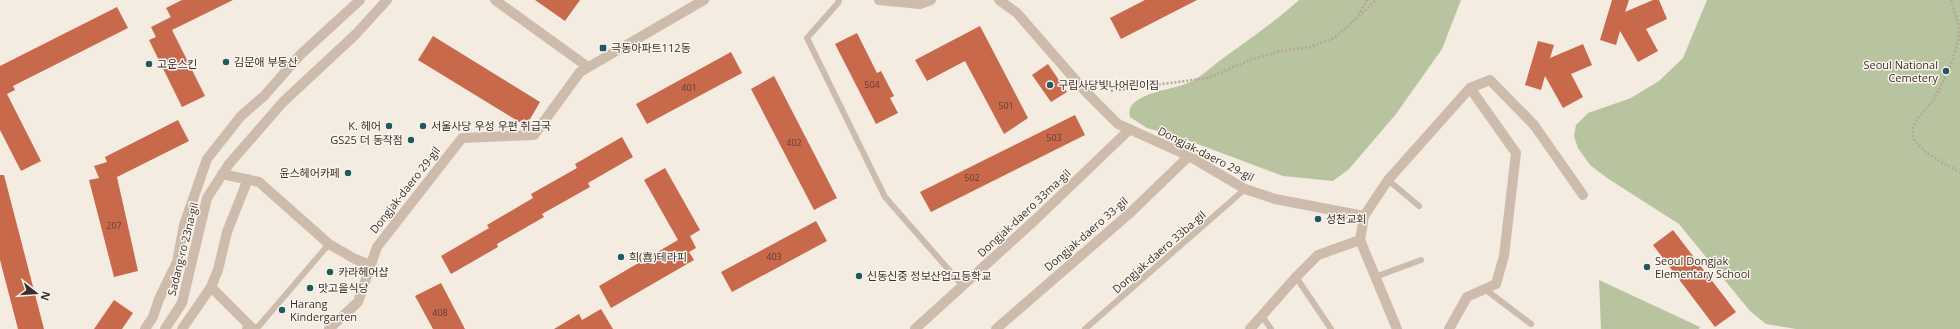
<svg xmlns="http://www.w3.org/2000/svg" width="1960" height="329" font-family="'Open Sans','Noto Sans KR',sans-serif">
	<rect width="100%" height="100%" fill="#f4ebe1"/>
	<path fill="#b8c4a0" d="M1299 0H1461L1442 49 1396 114 1349 169 1333 181 1283 176 1179 137 1147 128 1130 117C1123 93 1175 90 1190 82 1201 77 1211 67 1222 59 1248 40 1275 22 1299 0Z
		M1707 0H1960V329H1796L1766 324 1750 311 1679 224 1607 178 1590 165 1578 148 1574 136 1576 125 1588 113 1631 98 1659 81 1683 58Z
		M1599 280 1700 327 1699 329H1601Z"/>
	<path fill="#c8694b" d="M182 0H233L172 30 205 96 182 107 149 40 156 37 151 27 171 17 166 8Z
		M535 0H580L565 21Z
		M1145 0H1197L1121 39 1110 18Z
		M1612 0H1629L1625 12 1653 0H1659L1667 19 1646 29 1658 51 1638 62 1620 31 1616 45 1600 40Z
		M117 7 128 28 13 86 15 90 7 94 41 161 21 171 0 130V66Z
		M980 26 1028 118 1004 134 965 61 927 81 915 60Z
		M857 33 877 73 881 71 894 96 890 98 898 113 876 124 835 44Z
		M433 36 540 102 526 126 418 60Z
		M1538 41 1554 45 1550 58 1583 44 1592 65 1571 74 1583 97 1563 108 1545 76 1541 90 1525 85Z
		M731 52 742 73 647 124 636 104Z
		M1048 64 1067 92 1051 102 1032 75Z
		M774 76 837 198 814 210 751 89Z
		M1075 115 1085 135 931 212 920 192Z
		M178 120 189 141 117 177 138 271 114 277 89 180 99 178 94 166 107 162 105 157Z
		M622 137 633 157 588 183 590 187 542 214 544 217 497 244 498 247 451 274 441 256 489 228 487 225 533 198 531 194 577 168 575 164Z
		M665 168 700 230 690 236 696 248 689 252 694 260 611 308 599 286 678 240 644 180Z
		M0 175H4L44 329H18L0 260Z
		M816 221 827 241 732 292 721 272Z
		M1673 230 1736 312 1715 327 1653 245Z
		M441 283 465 329H433L415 296Z
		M114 300 133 313 122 329H94Z
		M601 309 613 329H554L579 314 582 320Z"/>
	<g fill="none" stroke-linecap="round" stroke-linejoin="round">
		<path stroke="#b9a596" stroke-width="2.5" stroke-dasharray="2 2" stroke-linecap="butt" d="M1951 0C1954 10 1958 20 1959 30 1960 47 1943 84 1934 99 1927 110 1911 119 1913 135 1915 150 1947 165 1960 172
			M1359 16 1376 0
			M1111 91 1208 78 1250 60 1281 51 1310 47 1334 38 1356 19 1367 0"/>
		<path stroke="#cdbbac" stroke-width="6" d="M839 0 838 3 807 38 885 197 963 286
			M1388 180 1419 206
			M1296 277 1331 329
			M1375 277 1421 260
			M1486 290 1531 324
			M1262 316 1271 329
			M245 329 251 327H258L329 244
			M1085 329 1245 189"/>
		<path stroke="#cdbbac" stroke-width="10" d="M495 0 588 67
			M879 0 920 4 931 0
			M999 0 1017 13 1085 91 1118 124 1189 156 1245 189 1275 199 1364 216 1388 180 1470 88 1490 80 1534 125 1583 195
			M222 174 259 182 329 244 355 259 370 265
			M248 179 227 232 218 270 211 287 253 329
			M1364 216 1360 240 1397 329
			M145 329 153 317 159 299 177 262 184 225 207 159 241 116 264 96 300 55 360 0
			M165 329 182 303 207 198 229 164 283 102 356 34 387 0
			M182 329 211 287
			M329 329 358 302 377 247 462 138 534 135 580 72 704 0
			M915 329 1035 220 1130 129
			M996 329 1130 213 1189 156
			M1250 329 1296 277 1318 255 1360 240
			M1449 329 1467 297 1496 284 1504 256 1516 153 1470 88"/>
	</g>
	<g fill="#1f5a5e" stroke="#fbf5ee" stroke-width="1.5">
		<rect x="599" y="44" width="8" height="8" rx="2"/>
		<circle cx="226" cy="62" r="4"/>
		<circle cx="149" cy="64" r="4"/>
		<circle cx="1946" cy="71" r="4"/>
		<circle cx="1050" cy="85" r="4"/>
		<circle cx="389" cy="126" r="4"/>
		<circle cx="423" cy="126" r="4"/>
		<circle cx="411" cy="140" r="4"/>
		<circle cx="348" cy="173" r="4"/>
		<circle cx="1318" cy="219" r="4"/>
		<circle cx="621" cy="257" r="4"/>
		<circle cx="1647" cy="267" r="4"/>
		<circle cx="330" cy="272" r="4"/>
		<circle cx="859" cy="276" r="4"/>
		<circle cx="310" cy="288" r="4"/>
		<circle cx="282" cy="310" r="4"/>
	</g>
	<g text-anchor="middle" stroke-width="3" stroke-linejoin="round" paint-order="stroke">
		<g font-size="9" fill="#5e3e33">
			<text x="872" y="88">504</text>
			<text x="689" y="91">401</text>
			<text x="1006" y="109">501</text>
			<text x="1054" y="141">503</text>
			<text x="794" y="146">402</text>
			<text x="972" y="181">502</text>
			<text x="114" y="229">207</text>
			<text x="774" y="260">403</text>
			<text x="440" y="316">408</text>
		</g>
		<g font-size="11" fill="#3b302b" stroke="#fbf5ee" text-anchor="start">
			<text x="611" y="52">극동아파트112동</text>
			<text x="234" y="66">김문애 부동산</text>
			<text x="157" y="68">고운스킨</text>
			<text x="1938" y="69" text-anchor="end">Seoul National<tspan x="1938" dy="13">Cemetery</tspan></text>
			<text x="1058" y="89">구립사당빛나어린이집</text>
			<text x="381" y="130" text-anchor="end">K. 헤어</text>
			<text x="431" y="130">서울사당 우성 우편 취급국</text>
			<text x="403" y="144" text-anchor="end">GS25 더 동작점</text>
			<text x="340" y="177" text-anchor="end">윤스헤어카페</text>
			<text x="1326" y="223">성천교회</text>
			<text x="629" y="261">희(喜)테라피</text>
			<text x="1655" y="265">Seoul Dongjak<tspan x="1655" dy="13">Elementary School</tspan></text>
			<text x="338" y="276">카라헤어샵</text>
			<text x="867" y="280">신동신중 정보산업고등학교</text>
			<text x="318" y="292">맛고을식당</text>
			<text x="290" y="308">Harang<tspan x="290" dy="13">Kindergarten</tspan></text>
		</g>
		<g font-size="11" fill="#3b302b" stroke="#fbf5ee">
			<text transform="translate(1206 154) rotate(27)" y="4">Dongjak-daero 29-gil</text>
			<text transform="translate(405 190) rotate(-52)" y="4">Dongjak-daero 29-gil</text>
			<text transform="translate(1024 213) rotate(-43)" y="4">Dongjak-daero 33ma-gil</text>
			<text transform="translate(1086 234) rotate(-41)" y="4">Dongjak-daero 33-gil</text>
			<text transform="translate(183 249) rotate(-76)" y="4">Sadang-ro 23na-gil</text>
			<text transform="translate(1159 252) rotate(-41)" y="4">Dongjak-daero 33ba-gil</text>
		</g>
	</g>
	<g transform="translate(36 293) rotate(107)" stroke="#fbf5ee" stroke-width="3" paint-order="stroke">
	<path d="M0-3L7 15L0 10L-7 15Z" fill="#3b302b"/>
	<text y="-6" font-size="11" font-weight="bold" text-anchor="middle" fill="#3b302b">N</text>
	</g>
</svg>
